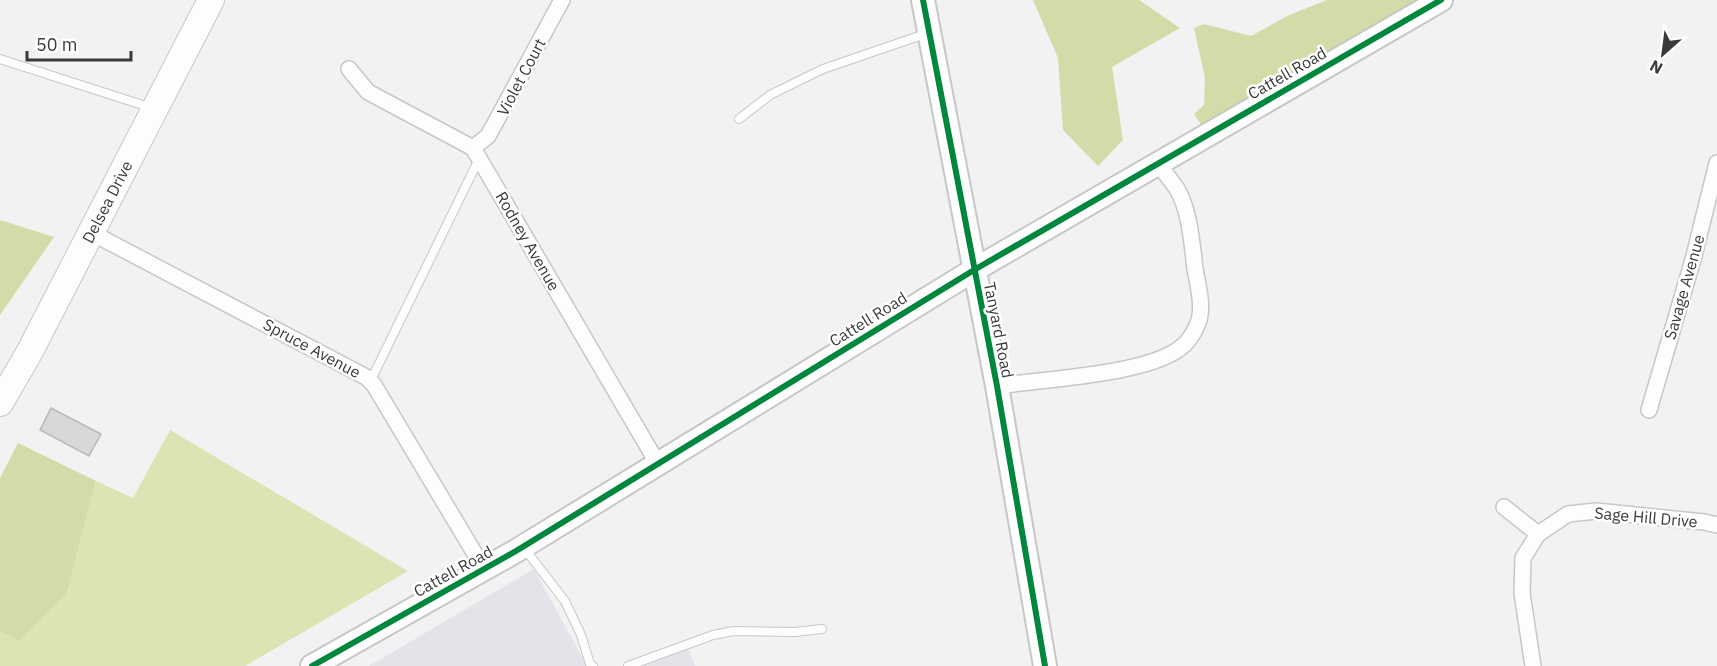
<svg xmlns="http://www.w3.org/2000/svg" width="1717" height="666" font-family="'IBM Plex Sans',sans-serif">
	<rect width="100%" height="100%" fill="#f2f2f3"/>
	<path fill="#e3e4ea" d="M534 569 587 666H369Z
		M687 644 695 666H632Z"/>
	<path fill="#dbe4b3" d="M170 430 408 571 245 666H0V631L19 641 67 593 96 481 133 498Z"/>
	<path fill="#d3dca8" d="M1033 0H1139L1180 28 1112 67 1123 140 1098 166 1063 130 1058 58Z
		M1327 0H1421L1202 126 1194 114 1204 105 1205 78 1194 28 1204 24 1251 36 1289 15Z
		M0 220 54 237 0 315Z
		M18 443 96 481 67 593 19 641 0 631V478Z"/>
	<path fill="#d8d8d8" stroke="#bab9ba" stroke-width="1.5" d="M51 408 101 434 89 456 40 430Z"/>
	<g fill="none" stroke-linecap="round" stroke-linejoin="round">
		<defs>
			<path id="lane" d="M0 59 152 108
				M739 119 770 95 823 69 928 33
				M370 382 479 159
				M524 548 565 601 581 635 590 664 593 666
				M628 666 713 635 734 631 795 632 822 629"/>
			<path id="street" d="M349 69 368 92 473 148 658 464
				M473 148 488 136 562 0
				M90 232 366 377 374 385 484 569
				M997 386C1043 379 1143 375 1179 349 1188 343 1194 333 1198 323 1204 308 1198 285 1195 269 1192 244 1190 211 1177 189 1171 180 1164 172 1158 163
				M1649 410 1694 256 1717 163
				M1504 507 1538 534
				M1533 666 1522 593 1523 558 1538 534 1568 514 1596 511 1704 522 1717 525"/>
			<path id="secondary" d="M923 0 997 386 1045 666
				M312 666 516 551 974 270 1441 0"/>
			<g id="primary">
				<path id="s1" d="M0 403 29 353 211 0"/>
			</g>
		</defs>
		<use href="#lane" stroke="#c7c7c7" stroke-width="10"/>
		<use href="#street" stroke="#c7c7c7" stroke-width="18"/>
		<use href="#secondary" stroke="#c7c7c7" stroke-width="26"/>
		<use href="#primary" stroke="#c7c7c7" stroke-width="28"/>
		<use href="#lane" stroke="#fdfdfd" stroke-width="8"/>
		<use href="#street" stroke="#fdfdfd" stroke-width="15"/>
		<use href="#secondary" stroke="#fdfdfd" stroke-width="22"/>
		<use href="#primary" stroke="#fdfdfd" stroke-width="26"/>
		<defs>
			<path id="cycleway" d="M923 0 997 386 1045 666
				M312 666 516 551 974 270 1441 0"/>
		</defs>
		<use href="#cycleway" stroke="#fff" stroke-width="10"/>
		<use href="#cycleway" stroke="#00873e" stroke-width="6"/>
	</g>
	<g text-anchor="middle" stroke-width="5" stroke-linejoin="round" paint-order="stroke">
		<g font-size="16" fill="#3a3a3a" stroke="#fff">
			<text transform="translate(1287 73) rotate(-30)" y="6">Cattell Road</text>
			<text transform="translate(521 77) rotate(-62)" y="6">Violet Court</text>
			<text dy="6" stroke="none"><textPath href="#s1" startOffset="228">Delsea Drive</textPath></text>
			<text transform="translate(528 241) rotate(60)" y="6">Rodney Avenue</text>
			<text transform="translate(1684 287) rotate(-74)" y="6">Savage Avenue</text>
			<text transform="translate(868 319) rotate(-32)" y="6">Cattell Road</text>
			<text transform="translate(999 330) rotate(79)" y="6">Tanyard Road</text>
			<text transform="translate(312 348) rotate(28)" y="6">Spruce Avenue</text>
			<text transform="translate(1646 517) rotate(5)" y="6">Sage Hill Drive</text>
			<text transform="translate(453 571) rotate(-29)" y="6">Cattell Road</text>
		</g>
	</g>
	<g transform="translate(1663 54) rotate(208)" stroke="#ffffff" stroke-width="4.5" paint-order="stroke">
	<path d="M0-4.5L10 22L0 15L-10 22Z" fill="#3a3a3a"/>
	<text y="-9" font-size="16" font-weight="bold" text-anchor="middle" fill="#3a3a3a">N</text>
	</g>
	<path d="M27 51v9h104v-9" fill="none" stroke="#3a3a3a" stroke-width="3"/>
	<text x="36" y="51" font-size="18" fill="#3a3a3a" stroke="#ffffff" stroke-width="4.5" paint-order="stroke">50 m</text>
</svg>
